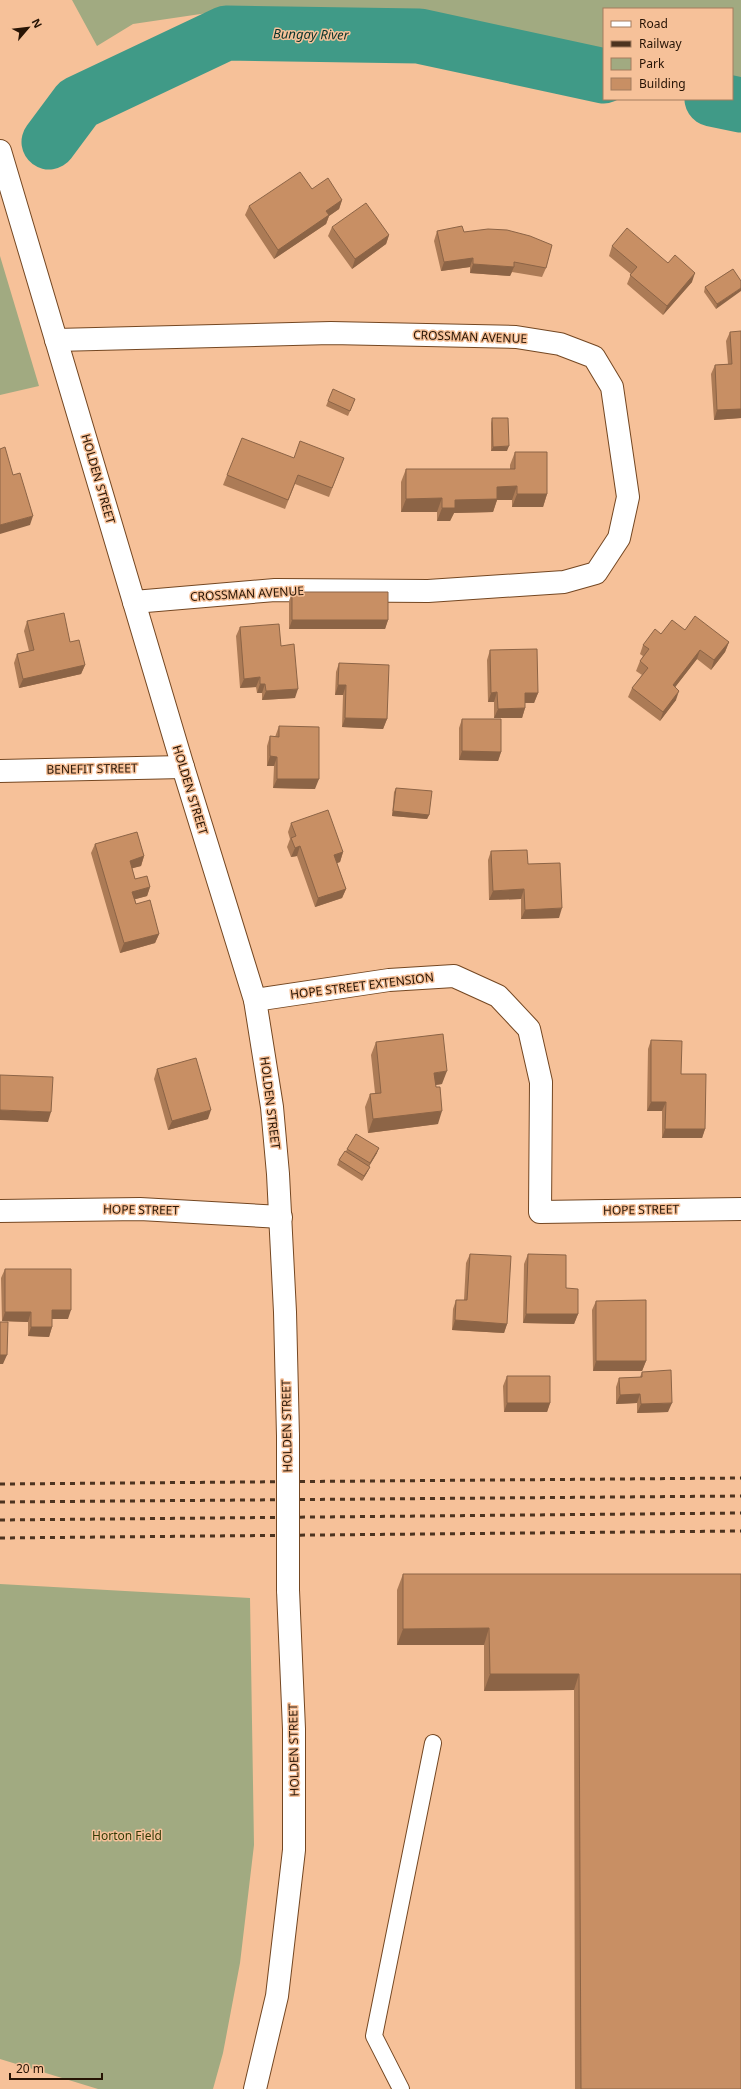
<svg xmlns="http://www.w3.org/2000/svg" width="741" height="2089" font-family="'Noto Sans',sans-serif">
	<rect width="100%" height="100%" fill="#f6c199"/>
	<path fill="#a1aa81" d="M72 0H741V105L712 99H732V9H604V76L419 36 327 22 248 7 133 24 97 46Z
		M0 256 39 386 0 395Z
		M0 1584 250 1598 254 1845 240 1963 223 2053 213 2089H98L0 2059Z"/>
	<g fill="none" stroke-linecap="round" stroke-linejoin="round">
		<path stroke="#409a87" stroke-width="55" d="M712 99 741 105
			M49 142 78 103 226 33 419 36 604 76"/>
		<defs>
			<path id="service" d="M401 2089 374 2036 433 1743"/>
			<path id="minor" d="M56 340 331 333 516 337 560 344 594 357 612 387 628 497 619 538 596 573 564 582 428 591 275 590 134 602
				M0 771 183 767
				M255 1000 389 980 454 976 498 996 529 1029 541 1082 540 1212 741 1209
				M0 1211 140 1209 281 1217"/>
			<path id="secondary" d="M0 151 183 767 255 1000 272 1107 278 1174 285 1312 288 1436
				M255 2089 277 1996 294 1850V1729L288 1590"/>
		</defs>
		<use href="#service" stroke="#744722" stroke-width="18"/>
		<use href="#minor" stroke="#744722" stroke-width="24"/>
		<use href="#secondary" stroke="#744722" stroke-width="24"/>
		<use href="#service" stroke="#fff" stroke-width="16"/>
		<use href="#minor" stroke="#fff" stroke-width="22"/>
		<use href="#secondary" stroke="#fff" stroke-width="22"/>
		<path stroke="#4c331f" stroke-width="3" stroke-dasharray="5 5" stroke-linecap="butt" d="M0 1484 741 1478
			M0 1502 741 1496
			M0 1520 741 1513
			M0 1538 741 1531"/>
		<defs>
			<path id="secondary-bridge" d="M288 1436V1590"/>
		</defs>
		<use href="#secondary-bridge" stroke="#744722" stroke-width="24" stroke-linecap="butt"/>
		<use href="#secondary-bridge" stroke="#fff" stroke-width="22"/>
	</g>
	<path fill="#ac7b56" d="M312 189 342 200 339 209 329 216 326 224 274 259 245 215 249 206Z
		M332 227 389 235 386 244 352 269 328 236Z
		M437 231 464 232 546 268 542 277 512 272 510 276 470 273V267L441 271 434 241Z
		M612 246 668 263 692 282 663 315 627 284 631 274 609 256Z
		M733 269 716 309 704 292 705 287Z
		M730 332 741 418 714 420 711 374 715 365 728 364 726 341Z
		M355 399 348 416 326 406 328 401Z
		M492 418 507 451H491V423Z
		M515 452 547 494 543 507H512V500H497L493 512 454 513 450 521H437V512H401V482L406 469H510V465Z
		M294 458H344L329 497 295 484 285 509 223 485 227 475Z
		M292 592 388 620 385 629H289V601Z
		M27 621 70 642 85 665 81 674 19 688 14 663 17 654 29 651 24 631Z
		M240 627 281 646 295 698 262 700V693H257L256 687 240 688 236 636Z
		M685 630 729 642 725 652 711 670 697 659 675 687 676 700 660 721 628 697 632 688 642 675 636 671 640 661 643 656 640 654 643 645 661 634Z
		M490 650 538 693 534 703H525V708L522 718H494V702H488L487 660Z
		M339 663 387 719 383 729 342 727 343 695H335L336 672Z
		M462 719 501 752 498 761 459 760V728Z
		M279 726 315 789 273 788 274 766H267V746L270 736 275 737Z
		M396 788 429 815 427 819 392 816 394 792Z
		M291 823 343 852 340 862 337 863 346 889 342 898 315 907 297 856 291 857 287 847 290 839 288 832Z
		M95 844 144 856 141 866 132 868 135 879 150 887 147 896 135 899 136 904 159 934 155 943 120 953 91 853Z
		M491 851 528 864 559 918 521 919V899L489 900 488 860Z
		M651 1040 681 1074 705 1129 702 1138H662V1111H647L648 1049Z
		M376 1042 442 1084 435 1085 438 1124 368 1133 365 1107 370 1094 375 1093 371 1055Z
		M157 1069 208 1119 168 1130 154 1079Z
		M347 1149 377 1153 369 1166 368 1171 362 1181 337 1165 339 1160 346 1151Z
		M470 1254 507 1324 504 1333 452 1330 453 1309 456 1300H464L466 1263Z
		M528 1254 566 1288 578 1314 574 1324 523 1323 524 1264Z
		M5 1269 68 1319H52V1327L49 1337 28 1336V1322L2 1321 1 1278Z
		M596 1301 646 1361 642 1371H593L592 1310Z
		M642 1372 668 1412 637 1413V1403L616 1404V1387L619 1378 640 1377Z
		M507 1376 550 1403 547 1412H504L503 1386Z
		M403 1574H741V2089H575L574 1690 484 1691V1645H397V1590Z"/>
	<path fill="#8c6446" d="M342 200 339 209 329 216 326 224 274 259 278 250 326 211Z
		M389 235 386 244 352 269 355 259Z
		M473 258 470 267 441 271 444 262Z
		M473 264 514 267 510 276 470 273Z
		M695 273 692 282 663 315 667 306Z
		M741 288V291L716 309 717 304Z
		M741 409V418L714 420 717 410Z
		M509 446 507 451H491L493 447Z
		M517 486 512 500H497L493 512 454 513 450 521H437L442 508 455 500 497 487Z
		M517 494H547L543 507H512Z
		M442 498 437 512H401L406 499Z
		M33 516 30 525 0 534V525Z
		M292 620H388L385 629H289Z
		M729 642 725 652 711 670 714 660Z
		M700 650 697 659 669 695 673 685Z
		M85 665 81 674 19 688 23 679Z
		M260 677 256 687 240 688 244 679Z
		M260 684H265L262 693H257Z
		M338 685H346L343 695H335Z
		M298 689 295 698 262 700 266 691Z
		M679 691 676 700 660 721 663 712Z
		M497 692 494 702H488L491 693Z
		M525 693H538L534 703H521Z
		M525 708 522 718H494L498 709Z
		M345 718 387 719 383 729 342 727Z
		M462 751 501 752 498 761 459 760Z
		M270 756 277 757 274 766H267Z
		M277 779H319L315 789 273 788Z
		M393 811 429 815 427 819 392 816Z
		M300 846 297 856 291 857 295 848Z
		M343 852 340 862 331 865 334 855Z
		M144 856 141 866 126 870 130 861Z
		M150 887 147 896 129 901 132 892Z
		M346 889 342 898 315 907 318 898Z
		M524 889 521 899 489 900 493 891Z
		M562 908 559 918 521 919 525 910Z
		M159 934 155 943 120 953 124 943Z
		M447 1071 442 1084 429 1086 434 1073Z
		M651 1102H666L662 1111H647Z
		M0 1110 51 1112 48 1122 0 1120Z
		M211 1110 208 1119 168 1130 172 1121Z
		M442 1111 438 1124 368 1133 373 1119Z
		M665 1129H705L702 1138H662Z
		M379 1148 377 1153 368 1168 370 1163Z
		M370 1167 368 1171 362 1181 364 1176Z
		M52 1310H71L68 1319H49Z
		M5 1312H31L28 1322 2 1321Z
		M526 1314H578L574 1324 523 1323Z
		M455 1320 507 1324 504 1333 452 1330Z
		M31 1327H52L49 1337 28 1336Z
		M0 1355H7L3 1364H0Z
		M596 1361H646L642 1371H593Z
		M640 1394 637 1403 616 1404 620 1395Z
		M507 1403H550L547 1412H504Z
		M672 1403 668 1412 637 1413 641 1404Z
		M489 1628 484 1645H397L403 1629Z
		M490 1674H579L574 1690 484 1691Z"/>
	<path fill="#c88f64" stroke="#8c6446" d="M300 172 312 189 328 178 342 200 326 211 329 215 278 250 249 206Z
		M366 203 389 235 355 259 332 227Z
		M462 226 464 232 488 229 507 230 530 236 552 245 546 268 514 262V267L473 264V258L444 262 437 231Z
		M627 228 668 263 675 255 695 273 667 306 630 275 637 267 612 246Z
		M733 269 741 281V288L717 304 705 287Z
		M741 331V409L717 410 715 365 732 364 730 332Z
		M333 389 355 399 350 411 328 401Z
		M492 418H508L509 446 493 447Z
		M242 438 294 458 300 441 344 458 332 488 298 475 288 500 227 475Z
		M5 447 13 475 20 473 33 516 0 525V449Z
		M515 452H547V494H517V486L497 487V499L455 500V508H442V498L406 499V469H515Z
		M292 592H388V620H292Z
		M64 613 70 642 79 640 85 665 23 679 17 654 34 650 27 621Z
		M695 616 729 642 714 660 700 650 673 685 679 691 663 712 632 688 648 668 640 661 649 649 643 645 655 629 661 634 672 620 685 630Z
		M279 624 281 646 294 644 298 689 266 691 265 684H260V677L244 679 240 627Z
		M537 649 538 693H525V708L498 709 497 692 491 693 490 650Z
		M339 663 389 665 387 719 345 718 346 685H338Z
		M462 719H501V752L462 751Z
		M279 726 319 727V779H277V757L270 756V736L279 737Z
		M396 788 432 791 429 815 393 811Z
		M328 810 343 852 334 855 346 889 318 898 300 846 295 848 291 838 296 836 291 823Z
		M137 832 144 856 130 861 135 879 147 876 150 887 132 892 136 904 150 900 159 934 124 943 95 844Z
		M527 850 528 864 560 863 562 908 525 910 524 889 493 891 491 851Z
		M443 1034 447 1071 434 1073 436 1087H440L442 1111 373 1119 370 1094 381 1093 376 1042Z
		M651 1040 682 1041 681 1074H706L705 1129H665L666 1102H651Z
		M196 1058 211 1110 172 1121 157 1069Z
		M0 1075 53 1077 51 1112 0 1110Z
		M356 1134 379 1148 370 1163 347 1149Z
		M345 1151 370 1167 364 1176 339 1160Z
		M470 1254 511 1256 507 1324 455 1320 456 1300H467Z
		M528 1254 566 1255V1288L578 1289V1314H526Z
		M5 1269H71V1310H52V1327H31V1312H5Z
		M646 1300V1361H596V1301Z
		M0 1322H8L7 1355H0Z
		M671 1370 672 1403 641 1404 640 1394 620 1395 619 1378 642 1377V1372Z
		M507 1376H550V1403H507Z
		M403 1574H741V2089H581L579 1674H490L489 1628 403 1629Z"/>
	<g text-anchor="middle" stroke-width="3" stroke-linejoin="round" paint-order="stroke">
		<g font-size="12" fill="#271405" stroke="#f6c199">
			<text transform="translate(470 337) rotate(2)" y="4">CROSSMAN AVENUE</text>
			<text transform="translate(98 479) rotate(74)" y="4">HOLDEN STREET</text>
			<text transform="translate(247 594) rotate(-3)" y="4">CROSSMAN AVENUE</text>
			<text transform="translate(92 769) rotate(-1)" y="4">BENEFIT STREET</text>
			<text transform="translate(190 790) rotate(73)" y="4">HOLDEN STREET</text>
			<text transform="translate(362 986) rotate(-7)" y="4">HOPE STREET EXTENSION</text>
			<text transform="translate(270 1103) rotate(83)" y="4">HOLDEN STREET</text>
			<text transform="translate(141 1210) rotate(1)" y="4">HOPE STREET</text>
			<text transform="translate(641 1210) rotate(-1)" y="4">HOPE STREET</text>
			<text transform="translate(287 1426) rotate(-91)" y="4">HOLDEN STREET</text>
			<text transform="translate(294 1750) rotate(-91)" y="4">HOLDEN STREET</text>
		</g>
		<g font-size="12" fill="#343b06" stroke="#f6c199">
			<text x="127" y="1840">Horton Field</text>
		</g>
		<g font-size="13" font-style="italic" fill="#08332b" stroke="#f6c199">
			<text transform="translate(311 34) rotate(1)" y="5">Bungay River</text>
		</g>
	</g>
	<rect x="603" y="8" width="130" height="92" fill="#f6c199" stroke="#a37c5e"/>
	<rect x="611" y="21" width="20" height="6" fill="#ffffff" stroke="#a37c5e"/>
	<text x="639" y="28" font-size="12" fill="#271405">Road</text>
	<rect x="611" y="41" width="20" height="6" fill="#4c331f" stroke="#a37c5e"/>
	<text x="639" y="48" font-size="12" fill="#271405">Railway</text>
	<rect x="611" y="58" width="20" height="12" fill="#a1aa81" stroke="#a37c5e"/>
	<text x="639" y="68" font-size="12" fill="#271405">Park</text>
	<rect x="611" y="78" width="20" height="12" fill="#c88f64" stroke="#a37c5e"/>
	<text x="639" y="88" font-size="12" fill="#271405">Building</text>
	<g transform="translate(28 28) rotate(62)" stroke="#f6c199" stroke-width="3" paint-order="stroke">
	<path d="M0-3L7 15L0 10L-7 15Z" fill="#271405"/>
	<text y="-6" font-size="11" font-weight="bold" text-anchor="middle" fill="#271405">N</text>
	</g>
	<path d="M10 2073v6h92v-6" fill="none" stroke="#271405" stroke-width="2"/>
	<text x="16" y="2073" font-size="12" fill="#271405" stroke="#f6c199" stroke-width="3" paint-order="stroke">20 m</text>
</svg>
